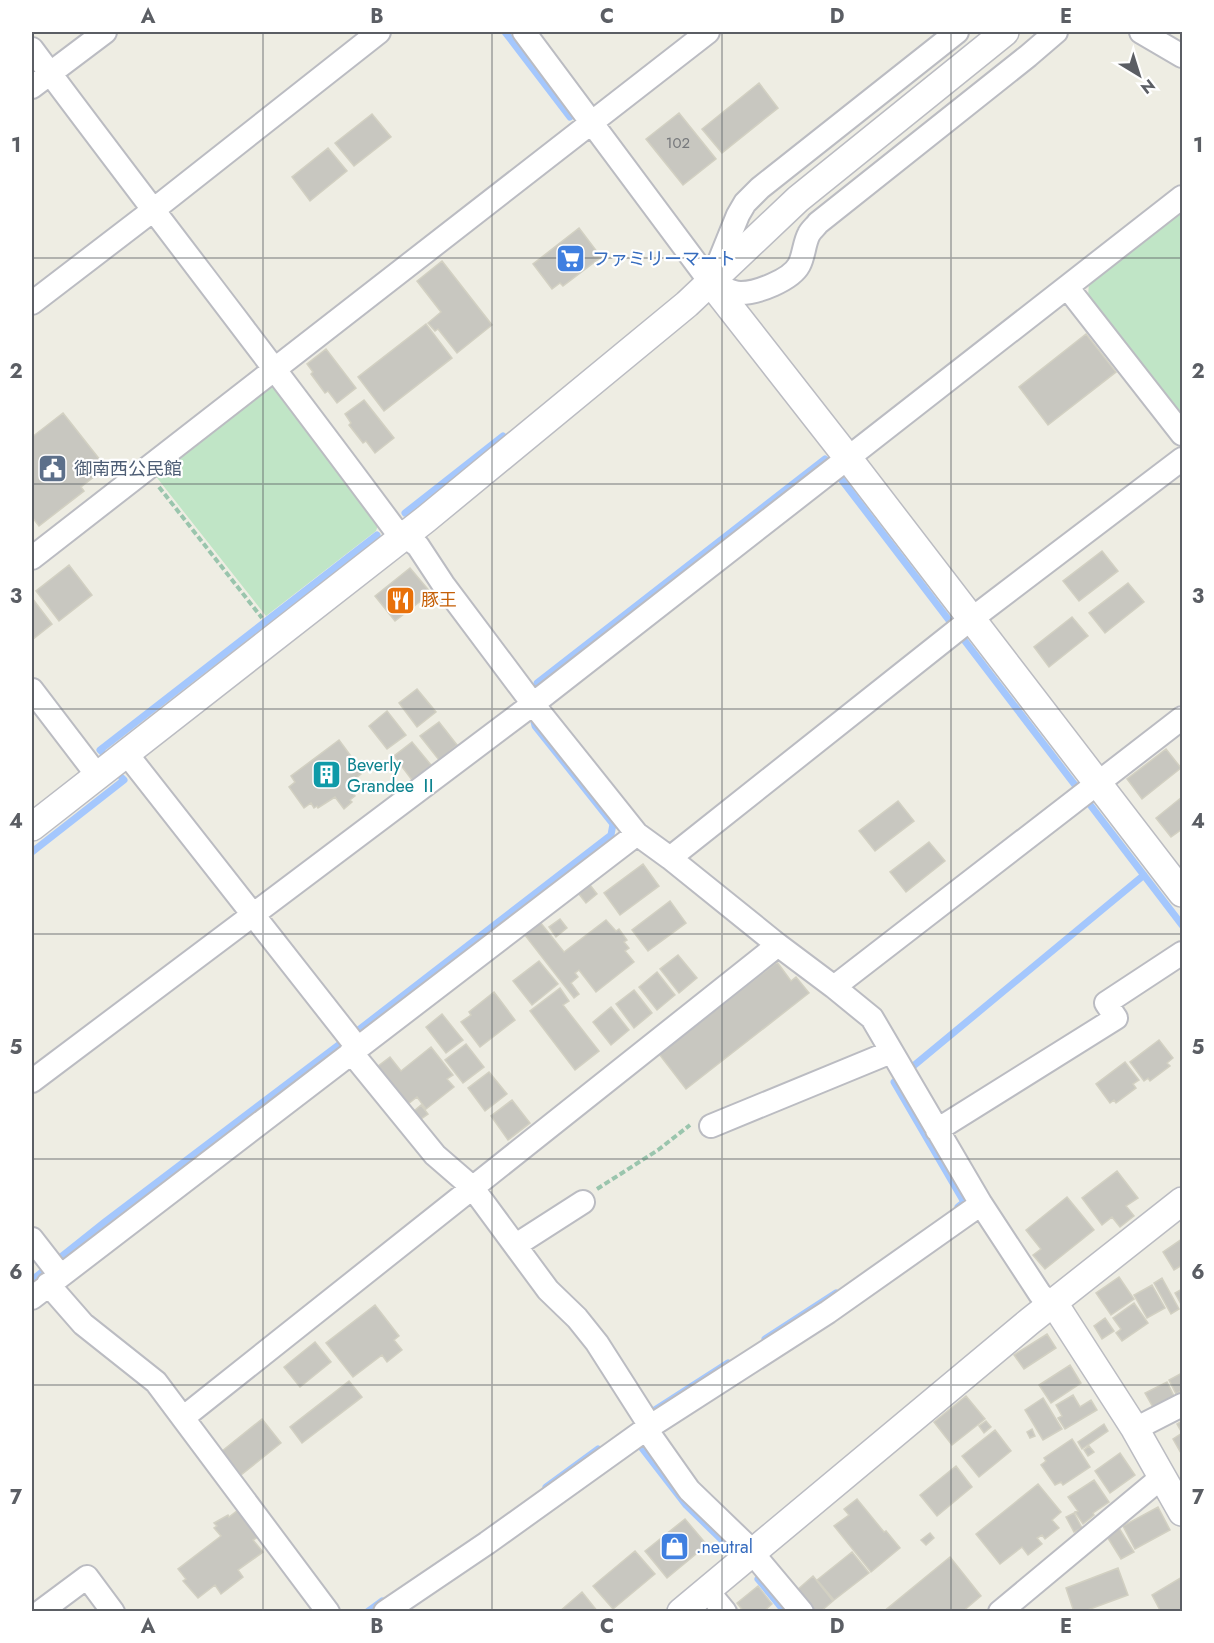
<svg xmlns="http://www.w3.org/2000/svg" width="1214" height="1643" font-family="Jost,'Noto Sans JP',sans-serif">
	<rect width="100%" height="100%" fill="#eeede3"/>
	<path fill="#c0e5c6" d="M1182 209V419L1088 297 1089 282Z
		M265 387 280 389 379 522 376 531 266 616 154 474Z"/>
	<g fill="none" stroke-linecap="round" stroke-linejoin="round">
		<path stroke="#a4c7fd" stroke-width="7" d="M505 32 570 117
			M841 479 1182 925
			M405 513 503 436
			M537 685V683L825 459
			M102 752 100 750 377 535
			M32 852 124 780 122 778
			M958 1207 964 1202 894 1082 1144 875
			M32 1280 106 1221 361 1028 611 835 613 824 535 726 534 722
			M765 1339 836 1293
			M647 1415 728 1363
			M635 1439 686 1505 728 1546
			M546 1487 598 1449
			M758 1579 785 1612
			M367 1612 382 1601"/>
	</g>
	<path fill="#c8c7c0" stroke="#d2d0c2" stroke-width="1.5" d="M759 83 778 108 722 153 702 129Z
		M679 113 716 159 683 185 646 139Z
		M372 114 391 137 354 166 335 143Z
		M328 148 347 171 310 201 292 177Z
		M579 228 601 257 563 286 560 283 552 289 533 264Z
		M442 261 492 325 457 353 438 329 435 331 428 323 441 312 417 281Z
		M426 324 452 358 384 411 358 377Z
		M1086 334 1116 372 1048 425 1019 387Z
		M326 349 356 388 337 403 328 391 325 393 311 374 313 372 307 364Z
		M364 400 394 438 375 453 366 441 363 443 349 425 351 423 345 414Z
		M63 413 104 465 93 474 95 476 81 487 84 491 39 526 32 517V437Z
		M1102 551 1118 571 1079 601 1063 581Z
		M69 565 92 595 59 621 36 591Z
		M410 568 431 593 395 621 375 596Z
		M1128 583 1144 602 1105 633 1089 613Z
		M32 598 52 624 32 640Z
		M1072 617 1088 636 1049 667 1034 647Z
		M417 689 436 712 417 727 399 703Z
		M387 711 406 735 387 749 369 726Z
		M439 722 457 745 439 760 420 736Z
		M339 740 362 771 360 772 361 774 356 778 357 780 348 787 355 796 350 800 352 802 344 809 335 797 318 808 317 806 314 808 311 803 304 808 289 787 295 782 291 776Z
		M412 742 431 765 412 780 394 756Z
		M1166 749 1181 768 1142 799 1127 779Z
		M1182 797V829L1171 837 1156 818Z
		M898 801 914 821 875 851 859 831Z
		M929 842 945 861 906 892 890 872Z
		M643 864 659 886 620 915 604 893Z
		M590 885 597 894 586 903 579 894Z
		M670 901 686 923 648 951 632 930Z
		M560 919 567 928 556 937 549 927Z
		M606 920 616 931 619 929 627 940 624 942 629 948 625 951 634 962 596 992 579 970 575 973 578 977 571 983 579 994 574 998 524 934 540 922 564 952Z
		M678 955 697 978 679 993 660 969Z
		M539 961 558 984 532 1005 513 981Z
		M777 962 791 981 796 977 809 993 686 1089 659 1054Z
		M657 972 675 995 657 1010 639 987Z
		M560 988 569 1001 563 1005 599 1051 575 1070 530 1011Z
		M634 990 652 1013 634 1028 616 1004Z
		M494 992 515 1020 480 1047 461 1022 471 1015 469 1012Z
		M611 1007 629 1030 611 1045 593 1022Z
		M442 1014 463 1040 446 1053 426 1027Z
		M1159 1040 1173 1058 1167 1063 1170 1066 1150 1081 1148 1078 1144 1081 1130 1062Z
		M466 1044 484 1067 463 1083 445 1060Z
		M431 1047 453 1075 447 1079 454 1087 426 1109 417 1097 403 1108 373 1070 390 1057 401 1071Z
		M1125 1062 1139 1080 1133 1084 1136 1088 1116 1103 1114 1100 1110 1103 1096 1084Z
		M489 1072 507 1094 485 1111 468 1088Z
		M512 1100 530 1123 508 1140 491 1116Z
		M421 1105 428 1114 414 1124 408 1116Z
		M1117 1171 1138 1198 1126 1206 1134 1216 1120 1227 1112 1217 1102 1225 1082 1198Z
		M1067 1197 1094 1230 1045 1269 1033 1255 1041 1249 1026 1230Z
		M1182 1239V1265L1174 1270 1163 1252Z
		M1119 1277 1134 1299 1111 1315 1096 1293Z
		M1162 1278 1179 1309 1171 1314 1154 1283Z
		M1152 1285 1165 1308 1147 1318 1134 1295Z
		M1182 1289V1306L1175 1293Z
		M1134 1303 1148 1323 1122 1341 1116 1333 1121 1329 1113 1318Z
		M375 1305 399 1336 394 1340 402 1350 387 1362 382 1355 353 1377 326 1343Z
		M1105 1318 1114 1331 1102 1339 1094 1326Z
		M1047 1334 1056 1348 1024 1369 1014 1355Z
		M315 1342 331 1362 300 1387 284 1367Z
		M1070 1365 1081 1383 1051 1403 1039 1385Z
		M1182 1373V1390L1176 1394 1169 1380Z
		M349 1381 362 1397 302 1443 290 1427Z
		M1167 1382 1175 1398 1154 1409 1145 1393Z
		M1073 1395 1080 1407 1091 1400 1097 1410 1065 1429 1058 1418 1062 1416 1056 1405Z
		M966 1396 985 1419 952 1445 934 1422Z
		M1043 1398 1062 1429 1043 1440 1025 1410Z
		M262 1419 281 1443 241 1475 222 1451Z
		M986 1421 991 1427 984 1433 979 1426Z
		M1182 1421V1455L1173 1439 1182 1433 1177 1424Z
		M1104 1424 1108 1431 1082 1449 1078 1442Z
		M1032 1429 1035 1436 1030 1438 1027 1432Z
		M995 1430 1011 1451 979 1477 962 1456Z
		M1072 1439 1090 1467 1063 1485 1061 1482 1055 1485 1041 1465 1046 1461 1044 1458Z
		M1089 1446 1094 1452 1088 1456 1084 1450Z
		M1120 1453 1135 1475 1110 1493 1095 1471Z
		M956 1466 972 1487 937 1516 920 1495Z
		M1094 1480 1109 1502 1093 1513 1094 1515 1083 1524 1075 1512 1078 1511 1068 1497Z
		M1038 1484 1061 1512 1052 1520 1059 1528 1045 1539 1042 1535 1037 1538 1042 1544 1028 1555 1022 1547 1000 1564 976 1534Z
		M857 1499 884 1532 886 1531 900 1548 871 1572 834 1526 849 1515 844 1509Z
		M1158 1507 1170 1530 1135 1549 1123 1526Z
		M238 1510 258 1537 253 1540 263 1552 238 1570 243 1577 221 1594 215 1585 198 1598 183 1581 186 1579 178 1569 221 1536 214 1528 217 1526 214 1523 228 1515 229 1517Z
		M1074 1513 1082 1528 1074 1532 1066 1517Z
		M685 1519 707 1545 667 1578 645 1551Z
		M1119 1528 1134 1552 1121 1559 1106 1535Z
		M930 1533 934 1538 926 1545 921 1540Z
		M635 1551 655 1574 613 1609 593 1586Z
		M852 1552 869 1573 834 1600 817 1580Z
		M950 1557 981 1596 962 1612H883Z
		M1118 1568 1128 1595 1082 1612H1074L1066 1588Z
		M813 1576 833 1601 820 1612H814L797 1590Z
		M1182 1577V1612H1161L1152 1595Z
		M758 1586 772 1604 763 1612H744L737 1603Z
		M582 1592 598 1612H559Z"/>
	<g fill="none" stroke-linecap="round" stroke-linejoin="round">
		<defs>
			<path id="minor" d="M524 32 711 283C720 286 731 293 741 293 757 293 791 280 799 265 804 256 804 243 809 234 811 230 816 226 818 223L1028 56 1056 32
				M1141 32 1182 56
				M32 49C151 209 274 366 393 527L418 546 443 584 533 704 637 834 670 858 778 945 834 987 872 1018 981 1204 1040 1294 1051 1304
				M32 87 105 32
				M712 279 738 215 745 203 760 188 957 32
				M1067 287 1182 434
				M32 303 152 211 379 32
				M32 558 708 32
				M32 690 97 775
				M126 753 357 1047
				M670 858 961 627 1182 459
				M834 987 1182 718
				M351 1052 435 1155 472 1187 548 1290 577 1318 597 1343 650 1426
				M32 1081 533 704 1182 197
				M711 1126 891 1052
				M937 1130 1116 1018 1106 1003 1182 953
				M32 1239 60 1275
				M516 1245 583 1202
				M48 1284 83 1324 156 1382 328 1612
				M32 1298 637 834
				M184 1417 778 945
				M646 1429 689 1490 744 1543 802 1612
				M1135 1429 1182 1405
				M707 1590 725 1612
				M40 1612 87 1577 113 1612
				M385 1612 487 1543 646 1429 828 1312 981 1204
				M1000 1612 1162 1477"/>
			<path id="tertiary" d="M711 283 848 458 1182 893
				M32 827 426 519 687 304 798 199 1005 32
				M1051 1304 1059 1311 1135 1429 1182 1512
				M681 1612 1030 1321 1182 1201"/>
		</defs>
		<use href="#minor" stroke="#bbbcc2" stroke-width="26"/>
		<use href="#tertiary" stroke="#bbbcc2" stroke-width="30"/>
		<path stroke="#9ac5ad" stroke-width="4" stroke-dasharray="6 3" stroke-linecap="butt" d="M159 487 262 618
			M597 1189 658 1150 690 1125"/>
		<use href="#minor" stroke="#fff" stroke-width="22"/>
		<use href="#tertiary" stroke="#fff" stroke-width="27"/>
	</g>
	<path fill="none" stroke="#5b5e64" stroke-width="1.5" stroke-opacity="0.55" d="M263 32V1612M492 32V1612M722 32V1612M951 32V1612M32 258H1182M32 484H1182M32 709H1182M32 934H1182M32 1159H1182M32 1385H1182"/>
	<defs>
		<symbol id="supermarket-square" viewBox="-11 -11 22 22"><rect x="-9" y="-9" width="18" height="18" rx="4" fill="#3f7fe0" stroke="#fff"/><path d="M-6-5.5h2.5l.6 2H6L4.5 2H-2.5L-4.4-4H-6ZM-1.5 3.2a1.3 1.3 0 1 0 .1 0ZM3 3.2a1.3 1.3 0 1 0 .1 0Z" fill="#fff"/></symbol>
		<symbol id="civic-square" viewBox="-11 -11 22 22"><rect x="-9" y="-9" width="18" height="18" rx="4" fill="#5c6f8a" stroke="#fff"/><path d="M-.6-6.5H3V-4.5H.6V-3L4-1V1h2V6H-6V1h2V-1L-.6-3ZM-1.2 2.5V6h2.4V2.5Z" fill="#fff"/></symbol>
		<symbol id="restaurant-square" viewBox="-11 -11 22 22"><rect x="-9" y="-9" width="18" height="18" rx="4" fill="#e8710a" stroke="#fff"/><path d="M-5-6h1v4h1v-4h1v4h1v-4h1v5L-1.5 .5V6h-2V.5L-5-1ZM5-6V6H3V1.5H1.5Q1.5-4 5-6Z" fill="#fff"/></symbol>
		<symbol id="building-square" viewBox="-11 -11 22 22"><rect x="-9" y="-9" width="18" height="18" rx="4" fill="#0f9aa8" stroke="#fff"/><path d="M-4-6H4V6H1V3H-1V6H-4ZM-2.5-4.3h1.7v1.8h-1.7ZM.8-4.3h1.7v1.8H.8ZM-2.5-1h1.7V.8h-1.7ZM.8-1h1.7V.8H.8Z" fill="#fff"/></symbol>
		<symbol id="shop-square" viewBox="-11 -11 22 22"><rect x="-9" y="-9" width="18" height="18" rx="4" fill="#3f7fe0" stroke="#fff"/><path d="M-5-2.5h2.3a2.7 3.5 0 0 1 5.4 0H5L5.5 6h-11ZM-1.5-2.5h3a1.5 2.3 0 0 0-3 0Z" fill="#fff"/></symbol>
	</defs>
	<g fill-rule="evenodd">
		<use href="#supermarket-square" x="554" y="242" width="33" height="33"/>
		<use href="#civic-square" x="36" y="452" width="33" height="33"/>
		<use href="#restaurant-square" x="384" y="584" width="33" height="33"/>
		<use href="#building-square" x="310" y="758" width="33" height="33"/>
		<use href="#shop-square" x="658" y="1530" width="33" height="33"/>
	</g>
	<g text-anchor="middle" stroke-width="4.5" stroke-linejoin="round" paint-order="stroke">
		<g font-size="15" fill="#76787b">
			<text x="678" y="148">102</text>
		</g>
		<g font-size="18" fill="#366cbe" stroke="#fff" text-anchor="start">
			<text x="592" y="265">ファミリーマート</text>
			<text x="696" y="1553">.neutral</text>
		</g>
		<g font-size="18" fill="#4e5e75" stroke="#fff" text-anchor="start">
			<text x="74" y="475">御南西公民館</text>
		</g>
		<g font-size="18" fill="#c56008" stroke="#fff" text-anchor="start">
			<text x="421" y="606">豚王</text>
		</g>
		<g font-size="18" fill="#0d838f" stroke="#fff" text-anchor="start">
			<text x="347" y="771">Beverly<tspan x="347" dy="21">Grandee Ⅱ</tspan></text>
		</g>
	</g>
	<rect width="1214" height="1643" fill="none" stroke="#ffffff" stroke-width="66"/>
	<g transform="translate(1139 75) rotate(142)" stroke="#ffffff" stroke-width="4.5" paint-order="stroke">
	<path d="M0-4.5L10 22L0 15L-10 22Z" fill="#5b5e64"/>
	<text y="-9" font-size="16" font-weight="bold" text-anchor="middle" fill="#5b5e64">N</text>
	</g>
	<rect x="33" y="33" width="1148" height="1577" fill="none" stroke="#5b5e64" stroke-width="2"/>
	<g font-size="20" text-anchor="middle" font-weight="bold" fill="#5b5e64">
		<text x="148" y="23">A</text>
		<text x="377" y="23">B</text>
		<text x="607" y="23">C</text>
		<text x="837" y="23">D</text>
		<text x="1066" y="23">E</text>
		<text x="16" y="152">1</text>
		<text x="1198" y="152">1</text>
		<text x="16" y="378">2</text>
		<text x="1198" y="378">2</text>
		<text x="16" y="603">3</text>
		<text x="1198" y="603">3</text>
		<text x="16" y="828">4</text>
		<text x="1198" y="828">4</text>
		<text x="16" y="1054">5</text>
		<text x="1198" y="1054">5</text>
		<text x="16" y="1279">6</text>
		<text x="1198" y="1279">6</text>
		<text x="16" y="1504">7</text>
		<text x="1198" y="1504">7</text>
		<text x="148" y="1633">A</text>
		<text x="377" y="1633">B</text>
		<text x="607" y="1633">C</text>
		<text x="837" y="1633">D</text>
		<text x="1066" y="1633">E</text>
	</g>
</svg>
